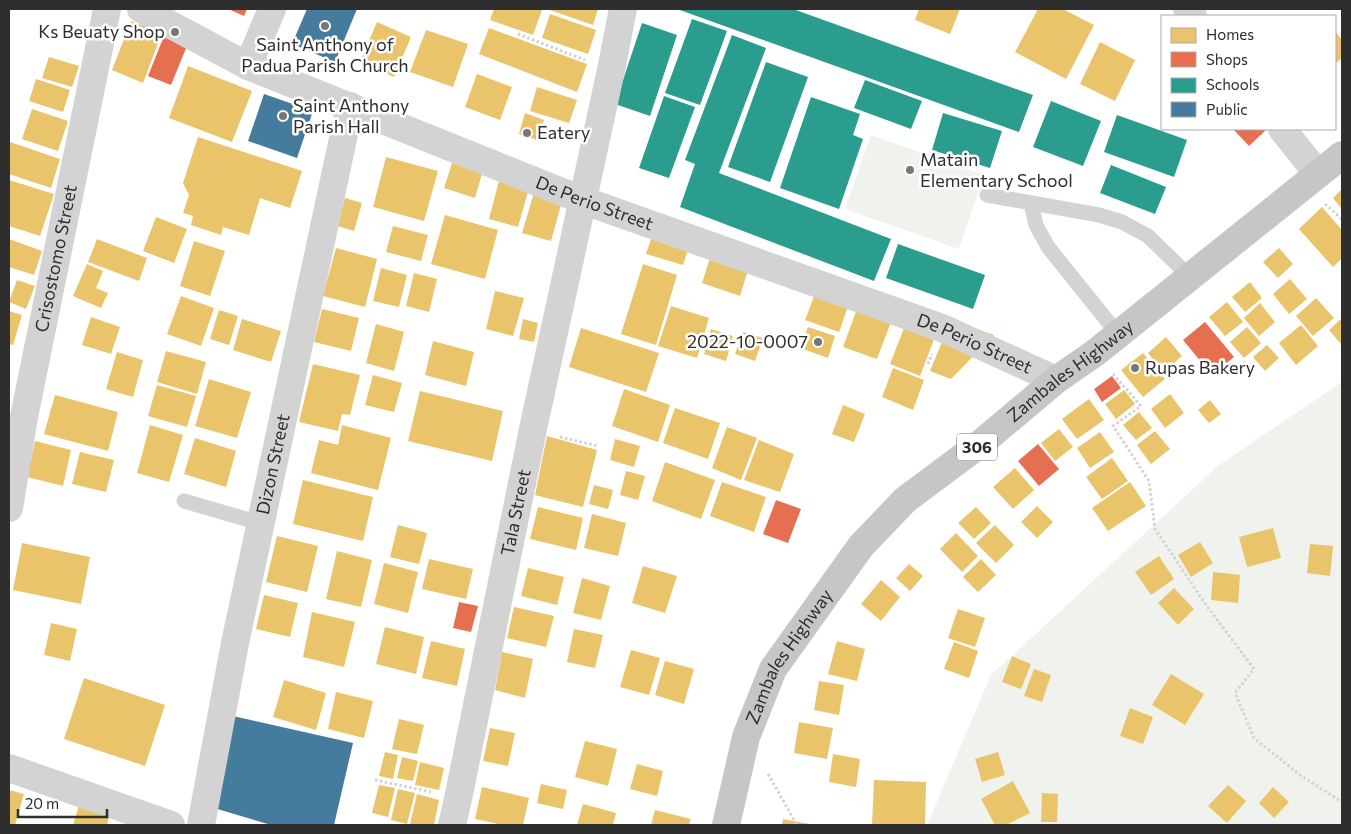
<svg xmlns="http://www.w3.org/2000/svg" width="1351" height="834" font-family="Commissioner,sans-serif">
	<rect width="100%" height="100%" fill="#fff"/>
	<path fill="#f0f3ed" d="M871 135 984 175 959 249 845 209Z
		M1342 382V825H927L991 675 1219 465Z"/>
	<path fill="#e9c46a" d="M494 9H540L542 10 533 35 490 20Z
		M547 9H598L593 25Z
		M919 9H960L950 34 915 20Z
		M1038 9H1063L1094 25 1066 79 1015 52Z
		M550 14 596 30 588 54 542 38Z
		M131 21 162 33 143 83 112 70Z
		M377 22 411 37 394 77 360 62Z
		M489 28 587 64 577 92 479 54Z
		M426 30 468 44 453 87 410 72Z
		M1335 31 1342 40V58L1335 64Z
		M1100 42 1135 60 1115 101 1080 84Z
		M49 57 79 66 72 87 42 78Z
		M188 66 252 91 232 142 169 118Z
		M477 74 512 87 500 120 465 107Z
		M36 79 70 90 63 112 29 101Z
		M537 87 577 100 569 123 530 111Z
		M32 109 68 121 58 151 22 139Z
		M525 113 544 120 537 140 519 134Z
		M198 137 302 171 290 208 260 198 249 235 223 227 221 235 191 225 193 216 183 213 189 195 183 183Z
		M10 142 60 159 51 188 9 174V146Z
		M455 154 485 163 475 198 444 188Z
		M386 157 438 171 424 221 373 207Z
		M501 173 531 181 518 227 489 219Z
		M9 180 54 194 40 236 9 226Z
		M536 186 564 194 551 241 522 233Z
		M1342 189V209L1333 198Z
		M345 198 362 203 354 231 337 226Z
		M1322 207 1342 230V258L1333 267 1299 229Z
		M445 215 498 230 485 279 431 264Z
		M156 217 187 229 174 263 143 251Z
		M393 226 428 235 421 261 386 252Z
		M654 230 691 241 683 265 646 254Z
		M9 239 42 251 34 275 9 267Z
		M97 239 147 258 139 281 88 262Z
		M194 241 225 251 210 296 180 286Z
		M336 248 377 259 365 307 323 296Z
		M1279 248 1293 264 1278 278 1263 262Z
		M711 255 749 267 740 296 702 283Z
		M87 264 103 271 96 288 108 293 101 308 73 296Z
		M643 264 677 275 656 345 621 334Z
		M381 268 407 275 399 307 373 301Z
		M414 273 437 279 429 312 406 306Z
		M1290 279 1307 299 1289 314 1273 294Z
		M17 280 35 286 26 309 9 302Z
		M1250 282 1262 298 1245 312 1232 297Z
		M818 286 851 298 839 332 805 320Z
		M495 291 524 298 513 336 486 329Z
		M181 296 214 308 201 346 167 334Z
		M1316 298 1334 318 1313 336 1296 316Z
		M860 301 894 314 877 359 843 347Z
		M1227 302 1243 322 1225 336 1209 317Z
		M1260 303 1275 322 1259 336 1244 318Z
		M671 306 709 318 697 358 658 346Z
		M322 309 359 318 351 351 314 342Z
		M219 310 238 316 229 345 210 339Z
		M9 311 22 315 13 345 9 344Z
		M91 317 120 327 111 354 82 345Z
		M908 318 938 329 920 376 890 364Z
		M1342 318V345L1329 330Z
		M242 319 281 331 271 362 233 350Z
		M523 319 538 323 534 342 519 339Z
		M951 320 994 335 951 379 930 371Z
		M376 324 404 332 394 371 366 363Z
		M1301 325 1318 346 1296 365 1279 343Z
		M808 327 835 336 828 358 800 348Z
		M1247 327 1261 343 1244 358 1230 342Z
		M581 328 659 353 646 392 569 367Z
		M711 329 733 336 726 361 704 354Z
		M743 332 763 338 755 361 735 354Z
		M1166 337 1182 356 1163 372 1148 353Z
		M433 341 474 352 466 386 425 375Z
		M1267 345 1279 358 1265 371 1253 357Z
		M166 351 206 362 197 394 157 382Z
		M117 352 143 360 133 397 106 389Z
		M1143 353 1165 379 1143 397 1121 370Z
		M313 364 360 375 350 415 342 414 338 431 299 422Z
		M893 368 924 380 913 410 882 397Z
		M373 375 402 383 394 412 365 405Z
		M209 379 251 392 237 438 195 426Z
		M157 385 196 396 187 427 148 416Z
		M624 389 670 405 658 442 612 426Z
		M1124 390 1135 404 1116 419 1105 404Z
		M420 391 503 411 492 461 408 441Z
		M1170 394 1184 413 1165 428 1151 409Z
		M55 395 118 412 108 451 44 434Z
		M1089 399 1104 420 1077 439 1062 419Z
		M1210 400 1221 414 1209 423 1198 410Z
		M843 405 865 414 854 442 832 434Z
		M675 408 720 423 708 459 663 443Z
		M1139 412 1152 428 1136 440 1123 425Z
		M150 425 183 435 169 482 137 473Z
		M342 425 391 438 378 490 311 473 319 440 338 445Z
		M727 427 757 438 741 480 712 468Z
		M1059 429 1073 447 1055 461 1041 443Z
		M1155 431 1170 449 1151 464 1137 445Z
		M1100 432 1114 452 1090 468 1077 448Z
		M547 436 597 450 583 507 535 495Z
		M195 438 236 451 226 487 184 474Z
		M615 439 640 446 634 467 610 460Z
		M759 440 794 454 780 492 744 480Z
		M35 441 71 450 63 486 27 477Z
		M80 452 114 460 106 492 72 484Z
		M1112 458 1128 481 1102 499 1086 477Z
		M665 462 715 480 701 519 652 501Z
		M1015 468 1034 490 1013 509 993 487Z
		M626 471 645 476 638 500 620 495Z
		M303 480 373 497 363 541 293 524Z
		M722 482 766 497 754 532 710 516Z
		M1130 482 1146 506 1108 531 1092 508Z
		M594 485 613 490 608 509 589 504Z
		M1037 506 1053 522 1037 538 1021 522Z
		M538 507 583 518 576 550 530 539Z
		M976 507 991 523 974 539 958 523Z
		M592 514 626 523 618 556 584 548Z
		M398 525 427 533 419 564 390 557Z
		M995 525 1014 545 996 563 976 543Z
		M1273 528 1281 558 1247 567 1239 537Z
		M956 533 978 556 962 572 940 549Z
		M277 536 318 546 307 592 266 582Z
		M1200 542 1213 563 1191 577 1178 555Z
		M22 543 90 557 81 604 13 590Z
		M1310 544 1333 546 1330 576 1307 573Z
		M337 551 372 560 361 607 326 599Z
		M1159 556 1174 579 1151 595 1135 572Z
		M429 559 473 569 466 599 422 589Z
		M981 559 996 575 978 592 963 577Z
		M384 563 418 572 408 613 374 604Z
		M909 564 923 576 910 591 896 578Z
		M643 566 677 576 665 613 632 603Z
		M528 568 564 577 557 605 521 596Z
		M1213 572 1240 575 1238 603 1211 600Z
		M582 578 610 586 601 620 573 613Z
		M881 580 900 597 881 621 861 604Z
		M1174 588 1194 609 1178 625 1158 603Z
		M264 595 298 603 290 637 256 629Z
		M514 607 554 616 546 647 507 638Z
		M958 609 985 618 975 647 948 638Z
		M312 612 355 622 344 667 303 657Z
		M51 623 77 629 70 661 44 655Z
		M385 627 424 637 416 674 376 664Z
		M574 629 603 635 595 668 567 662Z
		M431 641 465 649 457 686 422 678Z
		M837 641 865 649 857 681 828 674Z
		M954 642 978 651 969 678 944 669Z
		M631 650 660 658 649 695 620 687Z
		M502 652 533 659 525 698 495 690Z
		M1012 656 1031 664 1021 689 1002 682Z
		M665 661 694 669 684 704 655 695Z
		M1034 669 1051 675 1042 702 1024 696Z
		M1171 674 1204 694 1185 725 1152 705Z
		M84 678 165 705 145 766 64 739Z
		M284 680 326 693 316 730 273 717Z
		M819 681 844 685 839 715 814 710Z
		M336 692 373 701 364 738 328 729Z
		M1130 708 1153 717 1143 744 1120 736Z
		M399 719 424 725 417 754 392 749Z
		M799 722 833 728 827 759 794 753Z
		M490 728 515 733 508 766 483 761Z
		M585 741 617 749 608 786 575 777Z
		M385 752 398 755 393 779 379 776Z
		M998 752 1005 775 982 782 975 759Z
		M833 754 860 759 856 787 829 782Z
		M402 757 418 761 413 781 397 778Z
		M420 762 444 768 439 790 415 785Z
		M637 764 663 771 657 796 630 789Z
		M874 780 926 782 925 825H872Z
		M1013 781 1030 813 1006 825H995L981 799Z
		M541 784 567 790 563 809 537 803Z
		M379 785 395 788 388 817 372 813Z
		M1228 785 1246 801 1227 823 1208 806Z
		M482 787 529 798 523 825H503L475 819Z
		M1273 787 1289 802 1274 818 1259 803Z
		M398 789 415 793 407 824 391 820Z
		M9 790 24 794 15 825H9Z
		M1042 793 1058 794 1057 822H1041Z
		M417 794 439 800 434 825 410 824Z
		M81 799 111 809 107 825H73Z
		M583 804 616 813 613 825H577Z
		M655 810 691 819 689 825H651Z
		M783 819 810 824V825H782Z"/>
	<path fill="#e76f51" d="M228 9H247L244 16Z
		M168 26 191 36 171 85 148 76Z
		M1233 129H1267L1249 146Z
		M1205 322 1234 357 1212 375 1183 340Z
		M1112 376 1121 388 1102 402 1094 389Z
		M1038 444 1059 469 1039 486 1018 461Z
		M776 500 801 509 788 543 763 534Z
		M459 602 478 606 471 632 453 628Z"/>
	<path fill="#2a9d8f" d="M677 9H793L1033 95 1019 132Z
		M692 19 727 31 700 105 665 93Z
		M642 23 677 35 650 116 615 104Z
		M732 35 766 48 719 173 891 239 874 281 680 207 695 164 685 160Z
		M766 62 808 77 770 182 728 167Z
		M865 80 922 101 911 129 854 108Z
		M664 96 695 107 669 178 639 168Z
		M811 97 860 114 853 135 863 139 839 209 780 188Z
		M1051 101 1101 121 1083 166 1033 147Z
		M943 113 1002 131 990 168 932 150Z
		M1117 115 1187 140 1174 177 1104 152Z
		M1111 165 1166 187 1155 214 1100 193Z
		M898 244 985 275 973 309 886 278Z"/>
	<path fill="#457b9d" d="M307 9H357L335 62 292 44Z
		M264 94 313 111 297 158 248 141Z
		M233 716 353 743 334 825H271L214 808Z"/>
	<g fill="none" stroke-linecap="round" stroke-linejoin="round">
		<path stroke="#d3d3d3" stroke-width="3" stroke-dasharray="2.5 2.5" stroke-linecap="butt" d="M518 34 585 60
			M1325 204 1342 219
			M928 364 932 354
			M1113 374 1141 406 1113 426 1149 481 1155 529 1206 605 1254 669 1235 693 1254 738 1300 775 1342 802
			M560 437 598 446
			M768 774 797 825
			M375 780 431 792"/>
		<path stroke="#d3d3d3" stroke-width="15" d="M987 195 1099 215 1122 222 1148 236 1190 277
			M1031 203 1036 225 1048 247 1118 334
			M184 501 260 523"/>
		<g stroke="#d3d3d3" stroke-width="28">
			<path id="s1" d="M141 9 248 66 582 200 942 328 1056 380"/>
			<path d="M1187 9 1193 16"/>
			<path d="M248 66 272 9"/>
			<path d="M1282 129 1318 174"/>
			<path id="s2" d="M9 508 24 417 107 9"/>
			<path d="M9 768 171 825"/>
			<path id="s3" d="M201 825 235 643 350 106"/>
			<path id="s4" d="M452 825 458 799 533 429 611 70 623 9"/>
		</g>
		<path stroke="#c6c6c6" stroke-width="28" id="s5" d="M726 825 746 737 773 669 861 546 905 500 980 444 1056 380 1095 353 1342 155"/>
	</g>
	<g fill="#777" stroke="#fff" stroke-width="2">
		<circle cx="325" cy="26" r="5"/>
		<circle cx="175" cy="32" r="5"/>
		<circle cx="283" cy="116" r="5"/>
		<circle cx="527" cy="133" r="5"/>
		<circle cx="910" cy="170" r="5"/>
		<circle cx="818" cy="342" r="5"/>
		<circle cx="1135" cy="368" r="5"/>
	</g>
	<g text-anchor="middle" stroke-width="5" stroke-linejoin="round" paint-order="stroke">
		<rect fill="#fff" stroke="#6d6d6d" stroke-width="1" x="957" y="433.5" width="40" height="27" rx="4"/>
		<g font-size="16" font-weight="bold" fill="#2e2e2e">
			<text x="977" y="453">306</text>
		</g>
		<g font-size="18" fill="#2e2e2e" stroke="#fff" text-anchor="start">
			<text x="165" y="38" text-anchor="end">Ks Beuaty Shop</text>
			<text x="325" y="51" text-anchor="middle">Saint Anthony of<tspan x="325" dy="21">Padua Parish Church</tspan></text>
			<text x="293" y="112">Saint Anthony<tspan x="293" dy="21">Parish Hall</tspan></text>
			<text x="537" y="139">Eatery</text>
			<text x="920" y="166">Matain<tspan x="920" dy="21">Elementary School</tspan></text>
			<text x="808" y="348" text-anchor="end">2022-10-0007</text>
			<text x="1145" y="374">Rupas Bakery</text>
		</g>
		<g font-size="18" fill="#2e2e2e" stroke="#fff">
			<text dy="6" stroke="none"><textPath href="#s1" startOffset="494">De Perio Street</textPath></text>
			<text dy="6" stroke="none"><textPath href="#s2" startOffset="254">Crisostomo Street</textPath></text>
			<text dy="6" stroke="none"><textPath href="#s1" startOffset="899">De Perio Street</textPath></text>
			<text dy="6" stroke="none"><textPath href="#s5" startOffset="588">Zambales Highway</textPath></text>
			<text dy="6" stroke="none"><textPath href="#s3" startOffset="368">Dizon Street</textPath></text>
			<text dy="6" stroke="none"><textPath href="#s4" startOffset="319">Tala Street</textPath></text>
			<text dy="6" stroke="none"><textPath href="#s5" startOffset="182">Zambales Highway</textPath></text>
		</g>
	</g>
	<rect width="1351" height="834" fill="none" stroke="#2e2e2e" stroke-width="20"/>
	<rect x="1161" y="15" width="175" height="115" fill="#ffffff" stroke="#ababab"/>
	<rect x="1171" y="28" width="25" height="15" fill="#e9c46a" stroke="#ababab"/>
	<text x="1206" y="40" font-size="15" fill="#2e2e2e">Homes</text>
	<rect x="1171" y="52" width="25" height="15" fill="#e76f51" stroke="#ababab"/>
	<text x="1206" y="65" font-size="15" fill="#2e2e2e">Shops</text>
	<rect x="1171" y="78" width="25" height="15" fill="#2a9d8f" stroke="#ababab"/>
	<text x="1206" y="90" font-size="15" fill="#2e2e2e">Schools</text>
	<rect x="1171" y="102" width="25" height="15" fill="#457b9d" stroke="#ababab"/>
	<text x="1206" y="115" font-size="15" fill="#2e2e2e">Public</text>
	<path d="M18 809v8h89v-8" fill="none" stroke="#2e2e2e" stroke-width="2.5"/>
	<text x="25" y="809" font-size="15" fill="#2e2e2e" stroke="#ffffff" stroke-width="4" paint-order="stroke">20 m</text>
</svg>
